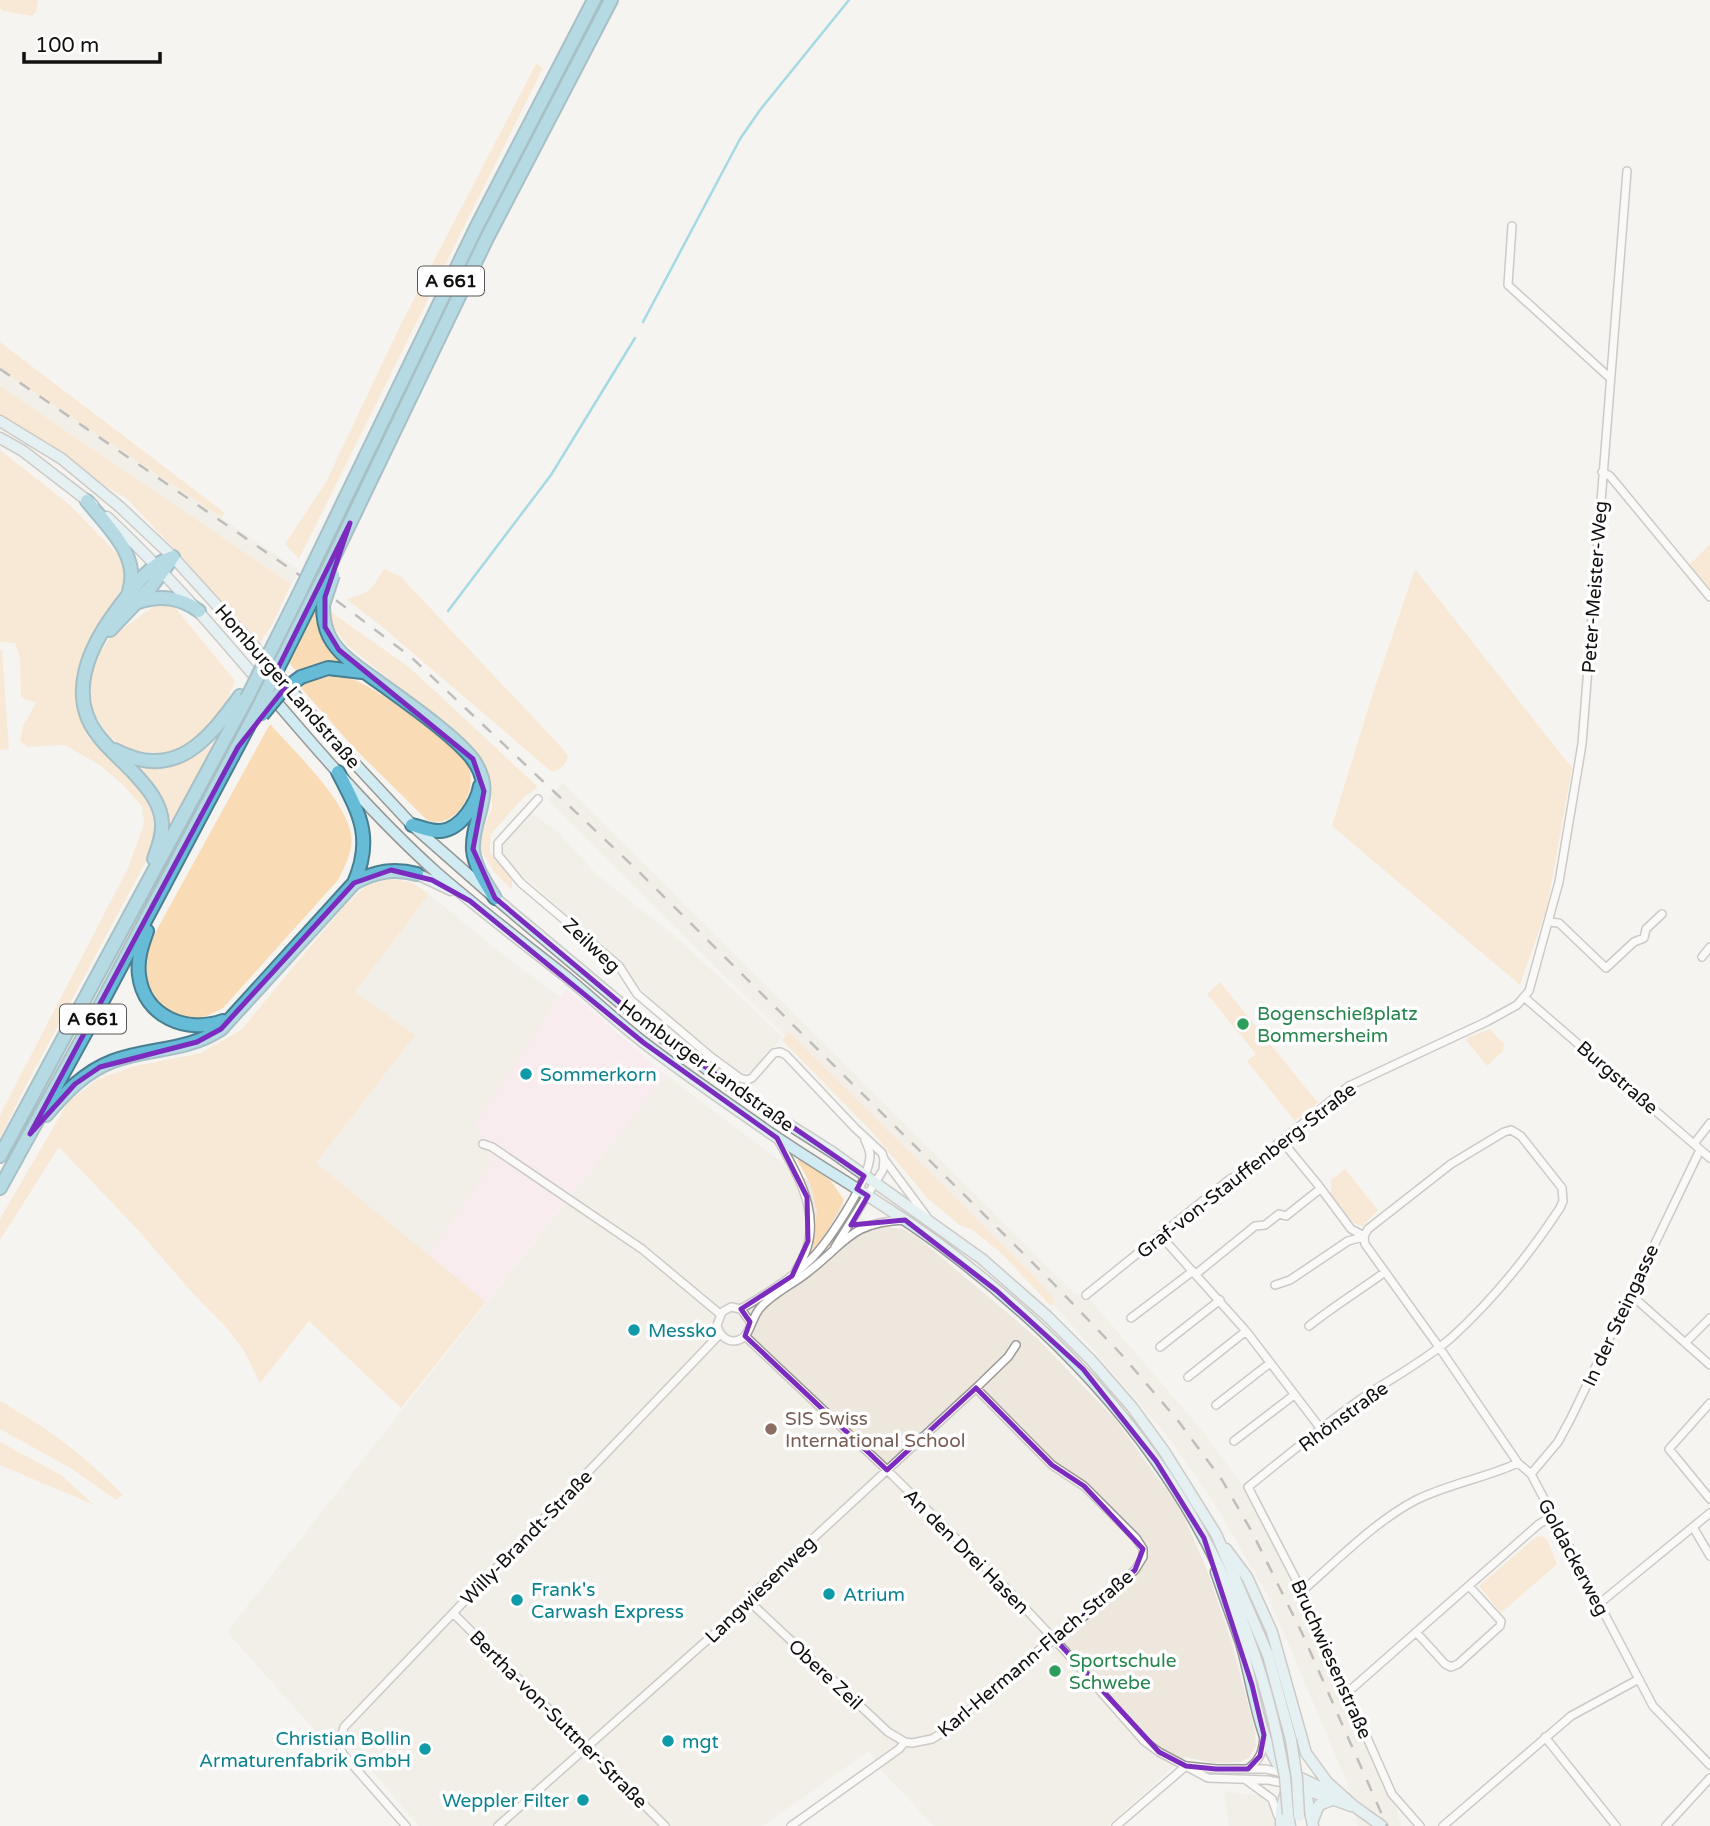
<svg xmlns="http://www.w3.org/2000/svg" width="1710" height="1826" font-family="'Varela Round',sans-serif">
	<rect width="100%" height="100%" fill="#f6f4f0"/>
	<path fill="#eee7de" d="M0 369 299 570 291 584 0 386Z
		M563 783 1075 1294 1086 1295 1206 1435 1241 1484 1248 1487 1302 1591 1392 1794 1401 1826H1358L1346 1780 1267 1594 1213 1501 1165 1433 1044 1293 548 800Z
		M529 811 559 833 597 875 671 933 736 992 782 1037 750 1073H742L679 1025 644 993 631 979 625 966 509 863 499 850 500 843Z
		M429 894 501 953 560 997 541 1025 493 1163 428 1256 316 1163 414 1035 355 992Z
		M666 1075 784 1164 878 1228 887 1227 903 1229 921 1240 1036 1337 1115 1419 1171 1496 1185 1519 1207 1570 1232 1643 1255 1730 1256 1746 1249 1758 1240 1762 1213 1763 1184 1757 1108 1826H934L882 1771 869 1751 763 1826H419L356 1752 330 1736 319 1735 227 1632Z
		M1224 1791 1260 1796 1270 1805 1274 1826H1229Z"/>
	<path fill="#fae3ee" d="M566 989 666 1075 486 1302 428 1256 493 1163 476 1123Z"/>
	<path fill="#f9dcb6" d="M0 0H38L36 12 32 16 3 11 0 8Z
		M536 64 543 68 299 559 285 544 326 482 401 324Z
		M0 342 225 513 222 518 0 369Z
		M0 386 291 584 273 623 258 646 180 555 127 499 0 420Z
		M0 450 70 505 122 559 125 570 123 586 86 644 75 681V704L88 738 142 786 156 809 157 829 152 850 21 1095 0 1138V1115L128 868 144 824 142 806 123 785 100 765 64 745 28 747 20 741 23 726 36 703 21 697 20 658 15 643 0 642Z
		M1710 544V591L1689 565Z
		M384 569 400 576 564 750 568 757C565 766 561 769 552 772L380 625 346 599C371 593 371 590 384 569Z
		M1415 569 1572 768 1547 908 1520 985 1332 826 1371 699Z
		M156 605H173L235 681 226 702 202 736 180 752 159 753 129 750 110 737 94 714 90 688 94 662 110 638Z
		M317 606 350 666C332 662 314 662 297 672L289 663Z
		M331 612 410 668 538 787 523 798 491 834 490 852 512 880V890L494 872 481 850 480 839 492 808 491 784 483 762 419 703 346 644 331 624Z
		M0 650H2L9 749 0 750Z
		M330 676C341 676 351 678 361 683 382 692 463 749 469 769 478 793 453 831 427 820L354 748 301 688 308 681Z
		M270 724C294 751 345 799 351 834 354 850 345 866 338 880L223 1008C216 1011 209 1016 202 1017 168 1022 143 993 145 959 146 951 152 941 155 933Z
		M216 741 169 832C166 796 151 781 126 759L171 765 198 755Z
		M388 879 411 882 429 894 355 992 415 1035 316 1163 486 1302 401 1408 309 1321 260 1383 243 1349 225 1326 197 1298 137 1229 59 1147 0 1240V1219L68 1102 98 1079 135 1066 201 1053 241 1030 344 906 366 886Z
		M1220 982 1318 1103 1295 1121 1247 1061 1256 1054 1207 994Z
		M1490 1029 1504 1044 1503 1051 1487 1066 1466 1040 1467 1038Z
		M789 1032 1031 1273 1053 1297V1305H1050L1002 1254 973 1230 961 1226 928 1199 872 1132 782 1040Z
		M799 1158 831 1181 844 1200 824 1237 813 1251 817 1211 811 1185 797 1160Z
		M1345 1169 1378 1210 1363 1226C1352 1225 1348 1218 1341 1210L1342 1204 1339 1205 1331 1195V1180Z
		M0 1401C49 1429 83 1454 123 1495L116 1500 72 1469 0 1429Z
		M0 1442 61 1475 94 1505 0 1465Z
		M1542 1536 1547 1539 1557 1564 1501 1613 1479 1586 1536 1537Z"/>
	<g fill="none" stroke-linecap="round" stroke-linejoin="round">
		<path stroke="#40bad5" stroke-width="2.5" d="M643 322 740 139 760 110 849 0
			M448 611 551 475 635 338"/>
		<defs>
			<path id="minor" d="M1512 226 1508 285 1610 378
				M1602 472 1610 476 1710 597
				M538 799 498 843V855L521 883 619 966 637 994 710 1056 740 1078 747 1080 752 1078 774 1053 780 1052 786 1055 855 1128 882 1153 884 1159 883 1170 835 1247
				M1549 922 1559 923 1606 968 1634 942 1644 938 1646 929 1662 914
				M1702 957 1710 947
				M1525 998 1710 1158
				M777 1138C800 1179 828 1224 796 1270
				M1282 1141 1319 1186 1351 1229 1364 1236
				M483 1144 492 1147 642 1249 720 1314
				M1694 1144 1710 1123
				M884 1159 927 1217
				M1160 1235 1246 1331 1321 1429
				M1364 1236 1368 1229 1451 1164 1504 1132 1511 1130 1521 1136 1562 1188 1563 1201 1560 1208C1529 1255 1493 1300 1451 1338 1422 1363 1388 1380 1358 1401 1320 1428 1284 1458 1248 1487L1302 1591 1392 1794 1420 1826
				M1364 1236 1365 1244 1439 1347 1518 1463 1531 1474 1653 1706 1710 1765
				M1196 1274 1255 1226 1265 1225 1279 1214 1286 1216 1320 1189
				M1275 1285 1290 1280 1348 1241 1363 1237
				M1630 1294 1710 1365
				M1086 1295 1230 1179 1242 1173 1349 1086 1488 1021 1517 1005 1529 991 1559 882 1582 744 1627 171
				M741 1309C764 1295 788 1281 808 1262 826 1246 870 1180 870 1155 870 1150 867 1145 865 1140
				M1131 1318 1193 1271
				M750 1322 741 1309 731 1307 722 1312 717 1325C719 1336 729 1345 741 1339 750 1335 752 1317 760 1308 773 1293 792 1285 808 1272 846 1243 850 1222 905 1220
				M1309 1326C1334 1306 1359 1291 1385 1272
				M745 1336 887 1470 1007 1589 1066 1652 1144 1741 1159 1752 1208 1778 1268 1780 1288 1784
				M1685 1343 1710 1318
				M1160 1347 1220 1300
				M1188 1377 1246 1331
				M1710 1403 1669 1449 1710 1499
				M1216 1405 1270 1363
				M1234 1441 1294 1395
				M1531 1474 1558 1442 1571 1418 1700 1150
				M1693 1527 1710 1556
				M1302 1591C1338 1560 1374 1522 1416 1500 1448 1484 1485 1478 1518 1463
				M750 1602 888 1732 905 1742 912 1743 932 1739 945 1731 1039 1650 1069 1630 1135 1570 1143 1557V1549L1136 1538 1084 1486 1052 1465 976 1388
				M1600 1603 1710 1513
				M453 1613 665 1826
				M1416 1632 1445 1664 1451 1667 1458 1664 1500 1626 1501 1621 1469 1586
				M1348 1692 1539 1524 1553 1516
				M1545 1737 1616 1826
				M1187 1766 1216 1769H1266L1286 1774
				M1249 1768C1261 1759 1263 1750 1264 1736
				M1246 1780 1272 1799 1278 1816
				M406 1826 343 1754 339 1744 344 1727 720 1334
				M498 1826 750 1602 754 1593 976 1388 1008 1357 1016 1345
				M791 1826 899 1749 905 1742
				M1116 1826 1186 1766
				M1443 1826 1571 1716 1639 1679
				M1666 1826 1710 1778"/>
			<path id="secondary" d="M0 421 62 459 120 507 173 557 253 645 332 739 412 825 495 898 656 1033 753 1102 832 1152 982 1259 1047 1316 1091 1360 1132 1407 1164 1451 1216 1534 1268 1655 1291 1740
				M0 438 23 451 93 505
				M107 517C225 627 316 764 436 872 477 908 521 941 564 975 591 997 616 1021 643 1042 682 1072 723 1100 763 1128 822 1169 886 1204 943 1247 1111 1374 1231 1526 1277 1736
				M417 874 451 890
				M1226 1549 1247 1577 1272 1632 1306 1753 1327 1782 1355 1807
				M1216 1572C1224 1596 1233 1619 1241 1643 1255 1690 1258 1747 1292 1784
				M1301 1778 1332 1793
				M1304 1784 1313 1826
				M1293 1785 1351 1806
				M1351 1804 1382 1826
				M1288 1814 1290 1826
				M1313 1820 1319 1805 1332 1800
				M1281 1826V1809L1286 1792"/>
			<path id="motorway" d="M87 501C107 526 141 556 129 591
				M313 565 477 226 594 0
				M327 571 487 238 611 0
				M138 602C161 595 180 597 199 611
				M323 605C323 616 324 626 329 636 339 656 362 670 380 683 406 702 451 733 471 757 499 793 471 816 473 850 475 868 486 883 495 898
				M110 630 151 587 173 557
				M274 644 301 590
				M284 656 313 598
				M301 677 328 668 362 672
				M115 750C175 782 208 740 240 696
				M338 772C359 813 374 837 354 883
				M412 825C421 827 431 832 441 831 461 829 477 803 480 786
				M154 859C158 847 163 836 162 823 161 803 147 787 134 773 122 760 107 748 97 734 67 694 90 646 116 611 131 591 148 564 173 557
				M147 931C142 945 137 959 139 975 144 1017 187 1034 223 1021
				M46 1115C65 1093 84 1072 113 1061 150 1047 186 1052 221 1029L354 883C375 871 394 868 417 874
				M0 1156 247 698
				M0 1188 92 1021 257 710"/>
		</defs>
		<use href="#minor" stroke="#9a9895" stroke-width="10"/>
		<use href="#secondary" stroke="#9a9895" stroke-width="13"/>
		<use href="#motorway" stroke="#487f90" stroke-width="16"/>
		<use href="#minor" stroke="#fff" stroke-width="7"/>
		<use href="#secondary" stroke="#d1ebf3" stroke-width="10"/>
		<use href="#motorway" stroke="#66bbd6" stroke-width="12"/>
		<path stroke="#7c7a78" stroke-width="2.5" stroke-dasharray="12 12" stroke-linecap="butt" d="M0 369 337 601 411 657 633 866 1052 1282 1121 1354 1179 1422 1222 1480 1252 1532 1302 1633 1387 1826"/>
		<defs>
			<path id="secondary-bridge" d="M1277 1736 1285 1777 1288 1814
				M1291 1740 1297 1779 1299 1816"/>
			<path id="motorway-bridge" d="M301 590 313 565
				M313 598 327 571
				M323 605 333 575
				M247 698 274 644
				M257 710 284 656
				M262 715 282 691 301 677"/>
		</defs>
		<use href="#secondary-bridge" stroke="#9a9895" stroke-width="13" stroke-linecap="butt"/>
		<use href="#motorway-bridge" stroke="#487f90" stroke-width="16" stroke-linecap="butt"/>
		<use href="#secondary-bridge" stroke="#d1ebf3" stroke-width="10"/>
		<use href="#motorway-bridge" stroke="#66bbd6" stroke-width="12"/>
	</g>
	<path d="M0 0H1710V1826H0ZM350 523 325 597V627L339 650 473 759 484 791 473 849 495 898 656 1033 864 1176 857 1189 868 1196 851 1225 905 1220 997 1291 1083 1369 1156 1461 1204 1538 1252 1685 1264 1735 1260 1756 1248 1769H1216L1186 1766 1159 1752 1055 1639 1135 1570 1143 1549 1084 1486 1052 1465 976 1388 887 1470 745 1336 750 1322 741 1309 792 1276 808 1241 807 1197 777 1138 644 1043 470 901 432 880 391 870 354 883 221 1029 197 1042 100 1067 75 1084 30 1134 238 747 287 685 276 672Z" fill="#f6f4f0" fill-opacity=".55" fill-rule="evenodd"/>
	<path fill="none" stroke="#7b2cbf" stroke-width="5" stroke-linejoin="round" d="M350 523 325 597V627L339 650 473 759 484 791 473 849 495 898 656 1033 864 1176 857 1189 868 1196 851 1225 905 1220 997 1291 1083 1369 1156 1461 1204 1538 1252 1685 1264 1735 1260 1756 1248 1769H1216L1186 1766 1159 1752 1055 1639 1135 1570 1143 1549 1084 1486 1052 1465 976 1388 887 1470 745 1336 750 1322 741 1309 792 1276 808 1241 807 1197 777 1138 644 1043 470 901 432 880 391 870 354 883 221 1029 197 1042 100 1067 75 1084 30 1134 238 747 287 685 276 672Z"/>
	<g fill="#2e9e5b" stroke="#fff" stroke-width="2.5">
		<circle cx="1243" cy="1024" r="7"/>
		<circle cx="1055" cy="1671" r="7"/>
	</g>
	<g fill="#0f9aa8" stroke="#fff" stroke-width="2.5">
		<circle cx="526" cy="1074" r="7"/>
		<circle cx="634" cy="1330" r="7"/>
		<circle cx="829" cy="1594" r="7"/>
		<circle cx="517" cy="1600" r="7"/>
		<circle cx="668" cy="1741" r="7"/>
		<circle cx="425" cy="1749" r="7"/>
		<circle cx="583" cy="1800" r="7"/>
	</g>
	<circle fill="#8d6e63" stroke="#fff" stroke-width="2.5" cx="771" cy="1429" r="7"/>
	<g text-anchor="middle" stroke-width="7" stroke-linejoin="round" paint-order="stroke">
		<g fill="#fff" stroke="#585857" stroke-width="2">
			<rect x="418" y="266.5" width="66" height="29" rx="5"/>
			<rect x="60" y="1004.5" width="66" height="29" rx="5"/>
		</g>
		<g font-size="18" font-weight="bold" fill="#11100f">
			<text x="451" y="287">A 661</text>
			<text x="93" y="1025">A 661</text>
		</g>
		<g font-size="19" fill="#11100f" stroke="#fff">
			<text transform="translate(1594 587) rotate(-86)" y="7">Peter-Meister-Weg</text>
			<text transform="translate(288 686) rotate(49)" y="7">Homburger Landstraße</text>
			<text transform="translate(592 945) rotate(43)" y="7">Zeilweg</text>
			<text transform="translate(707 1065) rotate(36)" y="7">Homburger Landstraße</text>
			<text transform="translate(1618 1077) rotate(41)" y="7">Burgstraße</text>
			<text transform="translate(1246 1170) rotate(-38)" y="7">Graf-von-Stauffenberg-Straße</text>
			<text transform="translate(1620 1315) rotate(-65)" y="7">In der Steingasse</text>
			<text transform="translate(1343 1416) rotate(-36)" y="7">Rhönstraße</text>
			<text transform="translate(526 1537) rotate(-46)" y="7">Willy-Brandt-Straße</text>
			<text transform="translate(967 1551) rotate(45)" y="7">An den Drei Hasen</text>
			<text transform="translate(1574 1557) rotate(62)" y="7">Goldackerweg</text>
			<text transform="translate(760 1589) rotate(-44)" y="7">Langwiesenweg</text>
			<text transform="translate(1035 1653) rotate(-40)" y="7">Karl-Hermann-Flach-Straße</text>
			<text transform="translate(1332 1659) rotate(66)" y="7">Bruchwiesenstraße</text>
			<text transform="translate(826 1674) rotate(43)" y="7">Obere Zeil</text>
			<text transform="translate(559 1719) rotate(45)" y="7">Bertha-von-Suttner-Straße</text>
		</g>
		<g font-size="19" fill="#27864d" stroke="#fff" text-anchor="start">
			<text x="1257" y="1020">Bogenschießplatz<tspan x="1257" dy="22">Bommersheim</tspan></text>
			<text x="1069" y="1667">Sportschule<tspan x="1069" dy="22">Schwebe</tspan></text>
		</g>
		<g font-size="19" fill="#0d838f" stroke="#fff" text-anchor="start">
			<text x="540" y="1081">Sommerkorn</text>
			<text x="648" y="1337">Messko</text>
			<text x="531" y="1596">Frank's<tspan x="531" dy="22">Carwash Express</tspan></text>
			<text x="843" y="1601">Atrium</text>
			<text x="411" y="1745" text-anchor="end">Christian Bollin<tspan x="411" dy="22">Armaturenfabrik GmbH</tspan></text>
			<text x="682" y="1748">mgt</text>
			<text x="569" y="1807" text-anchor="end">Weppler Filter</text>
		</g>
		<g font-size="19" fill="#785e54" stroke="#fff" text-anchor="start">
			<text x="785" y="1425">SIS Swiss<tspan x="785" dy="22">International School</tspan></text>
		</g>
	</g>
	<path d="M24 52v10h136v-10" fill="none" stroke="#11100f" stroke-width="3.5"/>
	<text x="35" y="52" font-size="21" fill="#11100f" stroke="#ffffff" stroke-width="5" paint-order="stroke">100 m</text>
</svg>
